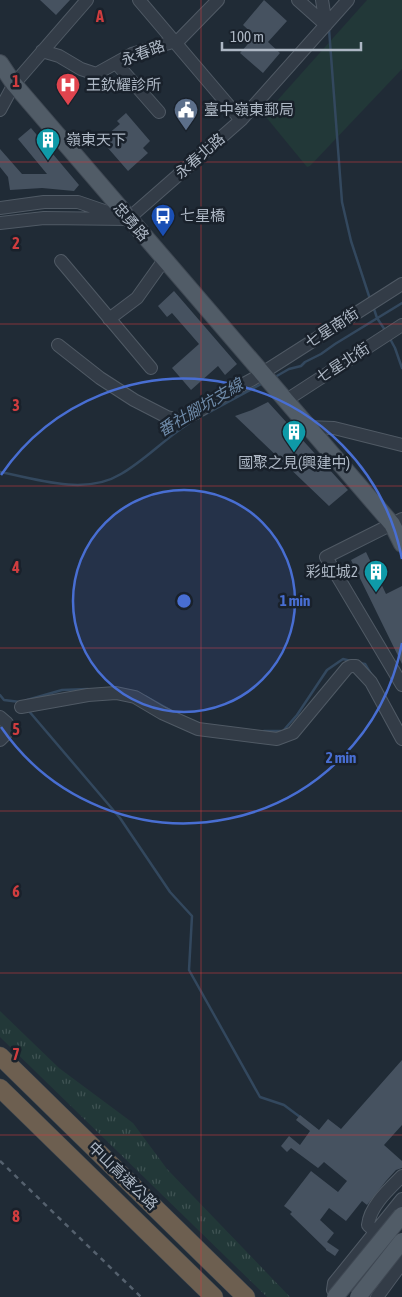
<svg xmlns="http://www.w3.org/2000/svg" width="402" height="1297" font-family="'Asap Condensed','Noto Sans TC',sans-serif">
	<defs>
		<pattern id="grass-tufts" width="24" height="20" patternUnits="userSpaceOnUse" patternTransform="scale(1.25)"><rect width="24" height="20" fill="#223838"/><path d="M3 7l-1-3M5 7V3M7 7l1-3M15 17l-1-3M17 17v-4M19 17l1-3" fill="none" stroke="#3f5353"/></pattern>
	</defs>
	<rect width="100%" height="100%" fill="#202b36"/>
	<path fill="url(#grass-tufts)" d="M0 1011 59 1068 133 1123 167 1169 290 1297H267L0 1037Z"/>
	<path fill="#223838" d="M367 0H402V69L310 166 307 167 266 117 267 112Z"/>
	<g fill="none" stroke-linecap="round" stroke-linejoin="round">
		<path stroke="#33485e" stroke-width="2.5" d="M329 29 342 202 351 241 370 299
			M373 306 377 318 385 330
			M389 337 395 348 402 368
			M275 377 289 369 301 366 305 362 321 354 335 344 402 303
			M204 415 263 383
			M0 472C38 479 85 496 121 474 147 459 167 436 193 421
			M359 663 365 664 371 674
			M0 695 4 700 20 702
			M145 696 170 710
			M27 700 62 690 88 689
			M28 710 120 818 170 892 192 916 189 970 260 1097 284 1105 300 1117
			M264 731H283L297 715 327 670 343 659 351 661"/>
	</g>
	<path fill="#465260" d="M40 0H70L56 15Z
		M264 0 287 21 268 42 280 53 263 73 240 53 255 36 243 25Z
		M126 113 150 141 143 148 148 153 128 171 101 140 120 124 117 121Z
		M31 128 79 185 74 191 42 188 10 190 8 177 0 167V149L22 174H47L18 139Z
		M174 291 237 364 225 375 218 366 191 390 172 368 199 344 172 313 167 317 158 306Z
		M268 402 348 490 329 506 235 416 252 410Z
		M366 552 386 594 402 586V664L351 560Z
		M402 1060V1125L384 1145 402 1161V1168L396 1170 386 1181 367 1205 362 1201 346 1221 329 1208 320 1220 334 1233 327 1242 339 1250 335 1256 326 1250V1249L290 1214 292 1212 284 1206 311 1171 338 1192 347 1181 324 1162 318 1168 291 1148 287 1152 281 1146 289 1136 300 1145 310 1131 296 1120 300 1115 319 1130 328 1119 341 1129Z"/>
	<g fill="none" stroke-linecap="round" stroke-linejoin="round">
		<defs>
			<path id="minor" d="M139 0 241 120
				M298 0 326 25
				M322 0 326 25
				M42 51 59 56 81 69 96 74 132 54 179 40 218 0
				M116 63 159 112
				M0 110 14 84 87 0
				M0 208 44 202H78L116 215
				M0 223 44 218 128 219 241 120 348 0
				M61 261 151 368
				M109 319 137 298 164 260
				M58 345 100 378 134 400 167 417 181 420 196 413 222 396 253 379 402 284
				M285 401 402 325
				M307 427 334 428 402 445
				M402 519 326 557 402 685
				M21 707 88 695 116 693 135 697 162 713 198 729 277 739 293 733 347 668 351 666H356L371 682 402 739
				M0 717 7 723 5 735 0 740
				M402 1176C389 1189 370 1206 368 1225L402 1256
				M338 1297 333 1290 334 1283 402 1199
				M377 1297 402 1263"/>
			<path id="major" d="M0 63 14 84 392 524 402 544"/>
			<path id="highway" d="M0 1056 246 1297
				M0 1088 214 1297"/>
		</defs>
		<use href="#minor" stroke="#505a65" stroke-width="14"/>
		<use href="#major" stroke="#3f4853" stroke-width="18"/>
		<use href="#highway" stroke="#3e4751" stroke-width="19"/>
		<use href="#minor" stroke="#333c47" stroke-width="12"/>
		<use href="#major" stroke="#515c67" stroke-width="16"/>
		<use href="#highway" stroke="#6d5f50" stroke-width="18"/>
		<path stroke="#55616e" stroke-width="2.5" stroke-dasharray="5 5" stroke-linecap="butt" d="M0 1161 141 1297"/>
		<defs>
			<path id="major-bridge" d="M335 1297 402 1215
				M358 1297 402 1241"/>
		</defs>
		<use href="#major-bridge" stroke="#3f4853" stroke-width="18" stroke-linecap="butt"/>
		<use href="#major-bridge" stroke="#515c67" stroke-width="16"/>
	</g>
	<path fill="none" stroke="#d03d3f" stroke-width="1" stroke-opacity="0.55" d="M201 0V1297M0 162H402M0 324H402M0 486H402M0 648H402M0 811H402M0 973H402M0 1135H402"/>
	<circle cx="184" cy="601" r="111" fill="#486ed2" fill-opacity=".12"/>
	<g fill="none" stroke="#486ed2" stroke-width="2.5">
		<circle cx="184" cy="601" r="111"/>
		<path d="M402 643A222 222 0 0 1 1 727M1 475A222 222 0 0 1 402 559"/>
	</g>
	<defs>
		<symbol id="hospital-pin" viewBox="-11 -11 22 30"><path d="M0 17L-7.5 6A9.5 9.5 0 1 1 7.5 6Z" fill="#e0444e" stroke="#19212b"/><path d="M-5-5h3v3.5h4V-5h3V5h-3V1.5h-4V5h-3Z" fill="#fff"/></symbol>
		<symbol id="civic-pin" viewBox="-11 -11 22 30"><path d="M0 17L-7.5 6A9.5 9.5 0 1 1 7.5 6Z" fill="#5c6f8a" stroke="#19212b"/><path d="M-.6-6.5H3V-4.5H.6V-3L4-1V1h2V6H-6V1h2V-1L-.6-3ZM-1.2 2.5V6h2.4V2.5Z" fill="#fff"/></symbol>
		<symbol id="building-pin" viewBox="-11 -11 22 30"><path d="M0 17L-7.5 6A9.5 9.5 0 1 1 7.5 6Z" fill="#0f9aa8" stroke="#19212b"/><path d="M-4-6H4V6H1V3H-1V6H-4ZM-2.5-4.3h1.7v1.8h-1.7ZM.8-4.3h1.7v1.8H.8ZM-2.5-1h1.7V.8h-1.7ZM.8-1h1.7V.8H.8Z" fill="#fff"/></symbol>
		<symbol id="bus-pin" viewBox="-11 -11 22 30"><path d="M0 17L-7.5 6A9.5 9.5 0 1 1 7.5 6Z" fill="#1a4fb4" stroke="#19212b"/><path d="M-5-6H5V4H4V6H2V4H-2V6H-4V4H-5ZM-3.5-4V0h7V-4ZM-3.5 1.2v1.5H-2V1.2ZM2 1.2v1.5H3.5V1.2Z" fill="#fff"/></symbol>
	</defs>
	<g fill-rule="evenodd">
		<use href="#hospital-pin" x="54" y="71" width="28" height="38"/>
		<use href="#civic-pin" x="172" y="96" width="28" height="38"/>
		<use href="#building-pin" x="34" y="126" width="28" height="38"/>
		<use href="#bus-pin" x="149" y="202" width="28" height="38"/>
		<use href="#building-pin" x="280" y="418" width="28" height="38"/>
		<use href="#building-pin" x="362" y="558" width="28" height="38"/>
	</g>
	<g text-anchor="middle" stroke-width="5" stroke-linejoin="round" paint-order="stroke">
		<g font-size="15" fill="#adb7c4" stroke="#19212b">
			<text transform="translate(143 53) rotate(-21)" y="5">永春路</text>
			<text transform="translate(200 156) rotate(-41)" y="5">永春北路</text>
			<text transform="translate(131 222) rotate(49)" y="5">忠勇路</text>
			<text transform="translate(332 328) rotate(-33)" y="5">七星南街</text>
			<text transform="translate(343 363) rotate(-33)" y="5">七星北街</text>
			<text transform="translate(123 1176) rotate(44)" y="5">中山高速公路</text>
		</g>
		<g font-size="15" fill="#adb7c4" stroke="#19212b" text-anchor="start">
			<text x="86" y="90">王欽耀診所</text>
			<text x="204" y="115">臺中嶺東郵局</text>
			<text x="66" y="145">嶺東天下</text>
			<text x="180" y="221">七星橋</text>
			<text x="294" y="468" text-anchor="middle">國聚之見(興建中)</text>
			<text x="358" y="577" text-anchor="end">彩虹城2</text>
		</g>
		<g font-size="16" font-style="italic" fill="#6e8aa8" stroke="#19212b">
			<text transform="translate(200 407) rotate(-31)" y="6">番社腳坑支線</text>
		</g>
	</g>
	<g font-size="16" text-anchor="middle" font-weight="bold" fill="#d03d3f" stroke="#19212b" stroke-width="5" stroke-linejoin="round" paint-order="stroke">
		<text x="100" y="22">A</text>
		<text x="16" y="87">1</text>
		<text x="16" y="249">2</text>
		<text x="16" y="411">3</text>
		<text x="16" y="573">4</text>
		<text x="16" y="735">5</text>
		<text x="16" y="897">6</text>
		<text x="16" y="1060">7</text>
		<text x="16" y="1222">8</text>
	</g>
	<circle cx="184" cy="601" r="8" fill="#486ed2" stroke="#19212b" stroke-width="2.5"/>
	<g font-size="15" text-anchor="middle" font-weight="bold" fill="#486ed2" stroke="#19212b" stroke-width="5" stroke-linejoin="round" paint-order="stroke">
		<text x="295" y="606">1 min</text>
		<text x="341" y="763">2 min</text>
	</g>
	<path d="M222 42v8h139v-8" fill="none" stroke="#adb7c4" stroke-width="2.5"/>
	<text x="230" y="42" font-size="15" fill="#adb7c4" stroke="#19212b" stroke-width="4" paint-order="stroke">100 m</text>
</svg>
